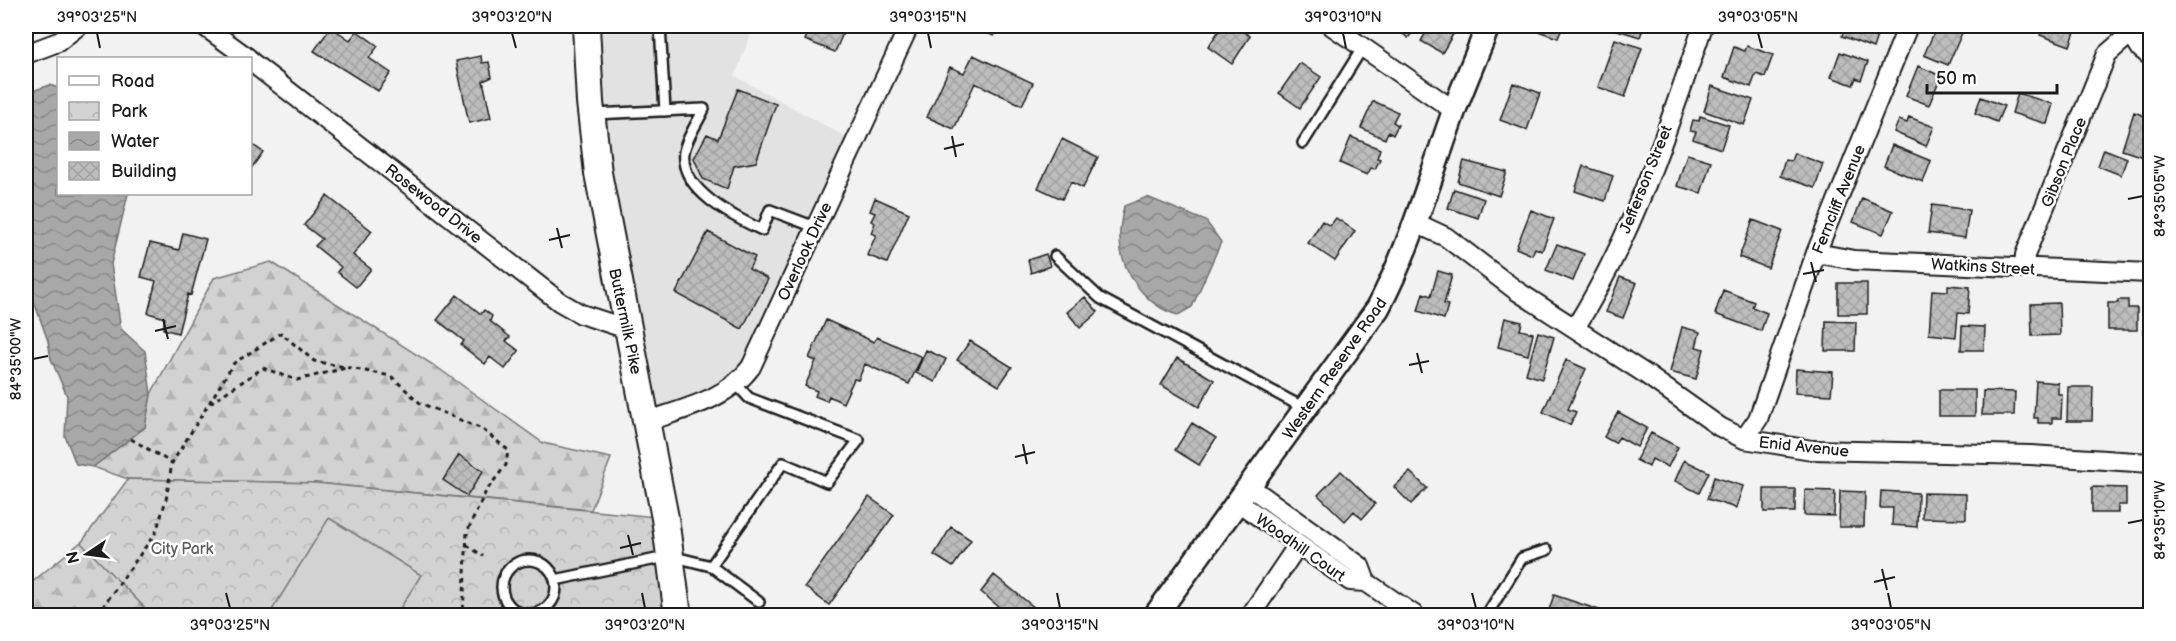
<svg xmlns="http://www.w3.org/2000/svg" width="2176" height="641" font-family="'Balsamiq Sans',sans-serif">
	<defs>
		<pattern id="forest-firs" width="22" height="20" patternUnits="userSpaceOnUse" patternTransform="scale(1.5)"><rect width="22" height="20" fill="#d2d2d2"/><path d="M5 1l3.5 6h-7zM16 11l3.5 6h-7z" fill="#b4b4b4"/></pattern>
		<pattern id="park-crowns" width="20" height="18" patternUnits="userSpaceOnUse" patternTransform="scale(1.5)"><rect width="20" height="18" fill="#d2d2d2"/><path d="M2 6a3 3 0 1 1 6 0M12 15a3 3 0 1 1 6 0" fill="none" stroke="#b4b4b4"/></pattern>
		<pattern id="water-waves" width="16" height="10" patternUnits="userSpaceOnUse" patternTransform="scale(1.5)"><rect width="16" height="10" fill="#a8a8a8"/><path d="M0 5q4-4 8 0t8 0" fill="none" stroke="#888"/></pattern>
		<pattern id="building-cross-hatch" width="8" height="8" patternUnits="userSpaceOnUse" patternTransform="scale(1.5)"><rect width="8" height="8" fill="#bdbdbd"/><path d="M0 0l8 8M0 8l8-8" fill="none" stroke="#a2a2a2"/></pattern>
	</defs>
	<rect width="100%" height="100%" fill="#f2f2f2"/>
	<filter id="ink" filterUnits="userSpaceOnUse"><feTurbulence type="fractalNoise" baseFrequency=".0167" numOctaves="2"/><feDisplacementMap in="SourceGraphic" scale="12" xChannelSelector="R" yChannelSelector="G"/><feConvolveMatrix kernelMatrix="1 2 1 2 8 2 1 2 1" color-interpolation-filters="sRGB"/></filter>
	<g filter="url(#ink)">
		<path fill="#e2e2e2" d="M586 26H754L735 76 855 142 744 377 646 422Z"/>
		<path fill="url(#forest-firs)" stroke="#777" stroke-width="1.5" d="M271 262 438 368 543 443 611 458 591 510 316 483 128 479 93 467 145 427 151 394 214 278Z
			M81 542 152 615 26 616V587Z"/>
		<path fill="url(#park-crowns)" stroke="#777" stroke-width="1.5" d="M128 479 316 483 665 518 678 615H152L81 543Z"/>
		<path fill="#d2d2d2" stroke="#777" stroke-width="1.5" d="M329 518 421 575 396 615H269Z"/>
		<path fill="url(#water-waves)" stroke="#707070" stroke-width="1.5" d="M50 85 58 88V194H128L111 264 121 329 145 351 151 394 145 427 93 467 76 464 65 436 67 396 51 359 48 341 26 279V93Z
			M1147 197 1206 221 1221 242 1192 307 1178 315C1147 307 1120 272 1120 238 1119 228 1122 216 1124 206Z"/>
		<path fill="url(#building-cross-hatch)" stroke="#1c1c1c" stroke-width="1.5" d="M811 26H846L835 52 805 40Z
			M970 26H999L994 36Z
			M1222 26H1235L1250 36 1232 64 1208 47Z
			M1393 26H1418L1408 38Z
			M1430 26H1458L1442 53 1421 41Z
			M1524 26H1563L1558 38Z
			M1615 26H1644L1640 37 1614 29Z
			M1845 26 1880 27 1873 48 1842 36Z
			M1937 26H1945L1962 33 1948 65 1924 55Z
			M2043 26H2077L2070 46 2040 35Z
			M331 27 350 40 357 31 378 46 369 58 391 73 378 91 314 51Z
			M1615 39 1642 48 1625 97 1598 87Z
			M1747 46 1773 55 1765 77 1756 74 1751 87 1724 77 1734 47 1745 51Z
			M1840 52 1868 62 1861 80 1856 78 1853 85 1831 77Z
			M973 55 1033 83 1022 105 975 83 954 129 927 117 950 67 964 73Z
			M481 56 482 63 489 62 492 77 483 81 491 118 469 123 456 61Z
			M1300 63 1321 77 1300 108 1279 93Z
			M1918 66 1941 76 1929 105 1906 96Z
			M1513 83 1540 93 1527 130 1500 120Z
			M1712 86 1753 100 1744 125 1704 111Z
			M738 89 776 104 756 162 734 166 727 189 703 179 694 158 707 134 718 139Z
			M2018 93 2053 104 2047 124 2012 113Z
			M1981 97 2004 106 1997 122 1975 113Z
			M1373 101 1398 112 1393 122 1398 125 1393 135 1388 132 1385 139 1361 128Z
			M2134 112 2150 118 2149 159 2122 150Z
			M1700 116 1729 125 1721 149 1693 139 1696 132 1690 131 1693 120 1699 121Z
			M1909 117 1934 127 1926 146 1894 132 1899 120 1907 123Z
			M1351 137 1380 149 1377 158 1380 159 1375 169 1371 168 1367 175 1340 163Z
			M1062 139 1098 157 1083 188 1071 182 1062 199 1038 188Z
			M250 143 263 152 250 170Z
			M1892 145 1931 161 1923 182 1884 166Z
			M2104 149 2127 158 2121 175 2098 166Z
			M1794 153 1823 164 1815 188 1780 176 1785 160 1791 161Z
			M1687 154 1711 161 1701 193 1677 186Z
			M1464 161 1507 172 1499 196 1458 182Z
			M1583 166 1613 176 1605 201 1575 191Z
			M1454 189 1484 199 1478 218 1448 208Z
			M327 196 372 231 353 255 371 269 356 287 337 272 341 267 315 246 322 239 304 225Z
			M875 198 909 213 887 263 867 255 876 235 871 233 875 223 871 221 875 213 870 211Z
			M1862 198 1893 211 1883 234 1853 222Z
			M1932 205 1969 210 1965 238 1928 233Z
			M1531 210 1554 219 1542 251 1535 248 1532 255 1516 248Z
			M1336 218 1355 231 1335 261 1308 243 1322 221 1330 226Z
			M1753 220 1782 231 1768 268 1739 257Z
			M708 232 755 257 749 269 768 279 742 329 676 293Z
			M183 233 206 239 191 295 188 294 178 333 163 329 165 318 148 313 156 281 141 277 150 243 179 250Z
			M1557 244 1584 254 1573 281 1546 270Z
			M1046 254 1050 266 1031 273 1028 260Z
			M1438 271 1452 275 1444 304 1448 305 1444 319 1418 311 1423 293 1431 296Z
			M1620 277 1637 283 1623 318 1606 312Z
			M1838 283H1867V314H1838Z
			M1948 285 1970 287 1968 314 1958 313 1956 337 1929 334 1932 290 1948 291Z
			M1723 290 1754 302 1752 307 1767 313 1761 331 1715 314Z
			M457 295 481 314 484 310 492 316 490 321 510 337 506 341 519 351 505 369 490 357 485 364 461 345 464 341 437 320Z
			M1085 297 1098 312 1080 328 1067 312Z
			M2118 300H2128V308H2137V330H2108V303H2118Z
			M2059 303 2060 335 2032 336 2031 304Z
			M2144 307H2150V346H2144Z
			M1505 318 1522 322 1520 330 1533 333 1528 355 1498 347Z
			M826 320 874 342 877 337 922 357 909 384 865 364 858 380 854 379 843 403 829 396 827 401 815 396 817 391 805 386 816 361 809 358Z
			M1826 321 1856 322 1855 351H1825Z
			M1962 326 1985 327 1984 350H1961Z
			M1682 327 1700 332 1696 347 1704 349 1696 379 1670 372Z
			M1538 332 1554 337 1542 379 1526 374Z
			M970 341 1012 367 999 386 957 360Z
			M926 350 946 359 935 382 916 373Z
			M1177 358 1214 380 1199 407 1161 385Z
			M1566 360 1586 369 1568 409 1576 412 1570 425 1543 412Z
			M1796 369 1833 372 1831 395 1795 393Z
			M2036 381 2058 383V394H2062L2061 418H2052V423H2038V418H2034Z
			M2068 387H2093L2092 421H2067Z
			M1939 390H1975V416H1939Z
			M1983 391 2015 392 2014 415H1982Z
			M1618 412 1647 428 1637 447 1619 437 1615 443 1604 437Z
			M1192 423 1216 438 1199 465 1175 450Z
			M1651 433 1678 447 1668 467 1652 459 1649 467 1636 460Z
			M459 455 483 471 467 496 443 480Z
			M1684 460 1709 472 1699 493 1675 481Z
			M1341 471 1375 504 1362 519 1354 511 1345 521 1318 495Z
			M1410 472 1427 488 1411 504 1394 487Z
			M1714 477 1743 486 1736 508 1707 499Z
			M2092 487 2126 488V505H2118V513H2092Z
			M1764 489H1795V512H1764Z
			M1805 490 1835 491 1834 516 1804 515Z
			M1840 491 1865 492 1864 527H1839Z
			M1881 491 1918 493 1917 527 1892 525 1893 508H1880Z
			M1923 493 1966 494V519L1922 518Z
			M869 497 894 515 829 605 805 587Z
			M951 527 971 540 953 567 934 555Z
			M994 575 1041 613 1039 616H1010L981 592Z
			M1554 595 1617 616H1547Z"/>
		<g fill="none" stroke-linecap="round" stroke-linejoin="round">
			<defs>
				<path id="service" d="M660 26 665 111
					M593 114 704 109C698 122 686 139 684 152 679 190 734 217 762 230L770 210 815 227
					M1303 143 1363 47
					M1055 256 1100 298 1304 408
					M502 587a27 27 0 1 1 54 0a27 27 0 1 1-54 0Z
					M711 566 783 463 827 482 859 440 749 398 736 384
					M555 580 671 556 711 566 759 602
					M1486 616 1522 558 1547 550"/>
				<path id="minor" d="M204 26 248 58
					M1332 26 1455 111
					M2127 26 2141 49 2150 56
					M26 54 58 42 78 26
					M250 61 560 302 581 314 627 329
					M1416 223 1446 237 1517 291 1644 373 1720 427 1744 439 1812 450 2031 455 2150 463
					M1816 253 1854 260 2150 273
					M2024 268 2025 255 2107 54 2131 33
					M1575 328C1633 236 1668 128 1703 26
					M646 422C682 409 727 400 751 367L909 26
					M1744 439 1758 419 1816 253 1908 26
					M1250 487 1360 566 1366 582
					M1238 502 1350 581 1366 582 1416 616
					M1250 616 1298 545"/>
				<path id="tertiary" d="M1155 616 1378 308C1411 245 1430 178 1454 111 1465 82 1477 54 1488 26"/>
				<path id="secondary" d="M586 26 590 102 598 173 665 518 678 616"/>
			</defs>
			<use href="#service" stroke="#1c1c1c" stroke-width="14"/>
			<use href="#minor" stroke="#1c1c1c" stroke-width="22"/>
			<use href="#tertiary" stroke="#1c1c1c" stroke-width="27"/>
			<use href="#secondary" stroke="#1c1c1c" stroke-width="30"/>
			<path stroke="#1c1c1c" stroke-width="3" stroke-dasharray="4.5 4.5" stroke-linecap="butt" d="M210 403 263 368 297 380 346 368
				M131 439 172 463
				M467 545 483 556
				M104 616 102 608 156 532 166 500 172 463 234 363 281 333 314 361 391 376 420 403 482 429 508 450 506 465 486 491 467 532 463 616"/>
			<use href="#service" stroke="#fff" stroke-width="9"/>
			<use href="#minor" stroke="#fff" stroke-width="18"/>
			<use href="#tertiary" stroke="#fff" stroke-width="22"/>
			<use href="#secondary" stroke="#fff" stroke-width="26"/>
		</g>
	</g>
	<path fill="none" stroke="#1c1c1c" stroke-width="2" d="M97 33 100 48M512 33 516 48M928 33 931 48M1343 33 1346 48M1758 33 1762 48M952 136 956 157M944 149 964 144M2128 199 2143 196M557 228 562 248M549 240 570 235M1811 262 1816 282M1803 274 1824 270M163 319 168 339M155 331 176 326M1417 353 1422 373M33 359 48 356M1409 365 1429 361M1023 444 1027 464M1015 457 1035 452M2128 523 2143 520M628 535 633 555M620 548 641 543M1882 569 1887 590M1874 582 1895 577M226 593 230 608M642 593 645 608M1057 593 1060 608M1472 593 1476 608M1888 593 1891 608"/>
	<g text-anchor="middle" stroke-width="5" stroke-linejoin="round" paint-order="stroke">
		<g font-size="16" fill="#1c1c1c" stroke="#fff">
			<text transform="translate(2063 162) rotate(-68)" y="6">Gibson Place</text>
			<text transform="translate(1645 179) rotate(-68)" y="6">Jefferson Street</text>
			<text transform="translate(1838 199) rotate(-68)" y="6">Ferncliff Avenue</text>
			<text transform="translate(434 203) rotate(38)" y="6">Rosewood Drive</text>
			<text transform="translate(804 251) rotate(-65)" y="6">Overlook Drive</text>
			<text transform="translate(1983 266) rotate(3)" y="6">Watkins Street</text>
			<text transform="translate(626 321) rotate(78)" y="6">Buttermilk Pike</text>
			<text transform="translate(1334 368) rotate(-55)" y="6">Western Reserve Road</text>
			<text transform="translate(1804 446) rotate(6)" y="6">Enid Avenue</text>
			<text transform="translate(1301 547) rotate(35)" y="6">Woodhill Court</text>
		</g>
		<g font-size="16" fill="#5c5c5c" stroke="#fff">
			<text x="182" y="554">City Park</text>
		</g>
	</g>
	<rect width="2176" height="641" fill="none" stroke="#fff" stroke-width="66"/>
	<rect x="57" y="57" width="195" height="138" fill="#ffffff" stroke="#a4a4a4" stroke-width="1.5"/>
	<rect x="69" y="76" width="30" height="9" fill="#ffffff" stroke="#a4a4a4" stroke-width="1.5"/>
	<text x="111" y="87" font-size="18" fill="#1c1c1c">Road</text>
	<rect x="69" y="102" width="30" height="18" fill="url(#park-crowns)" stroke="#a4a4a4" stroke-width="1.5"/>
	<text x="111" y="117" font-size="18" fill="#1c1c1c">Park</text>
	<rect x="69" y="132" width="30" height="18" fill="url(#water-waves)" stroke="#a4a4a4" stroke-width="1.5"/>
	<text x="111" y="147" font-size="18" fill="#1c1c1c">Water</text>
	<rect x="69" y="162" width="30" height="18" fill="url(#building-cross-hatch)" stroke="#a4a4a4" stroke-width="1.5"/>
	<text x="111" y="177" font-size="18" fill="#1c1c1c">Building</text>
	<g transform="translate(87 554) rotate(257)" stroke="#ffffff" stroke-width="4.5" paint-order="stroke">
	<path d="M0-4.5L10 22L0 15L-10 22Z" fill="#1c1c1c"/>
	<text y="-9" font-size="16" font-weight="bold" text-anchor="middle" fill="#1c1c1c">N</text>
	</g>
	<path d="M1927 84v9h130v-9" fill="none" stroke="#1c1c1c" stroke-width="3"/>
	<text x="1936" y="84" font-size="18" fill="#1c1c1c" stroke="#ffffff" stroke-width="4.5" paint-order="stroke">50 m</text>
	<rect x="33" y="33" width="2110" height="575" fill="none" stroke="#1c1c1c" stroke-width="2"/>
	<g font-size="15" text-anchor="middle" fill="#1c1c1c">
		<text x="97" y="22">39°03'25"N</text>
		<text x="512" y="22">39°03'20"N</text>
		<text x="928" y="22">39°03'15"N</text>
		<text x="1343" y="22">39°03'10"N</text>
		<text x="1758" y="22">39°03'05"N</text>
		<text transform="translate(2160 196) rotate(-90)" y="5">84°35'05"W</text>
		<text transform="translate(16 359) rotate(-90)" y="5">84°35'00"W</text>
		<text transform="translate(2160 520) rotate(-90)" y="5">84°35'10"W</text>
		<text x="230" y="630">39°03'25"N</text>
		<text x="645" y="630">39°03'20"N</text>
		<text x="1060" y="630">39°03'15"N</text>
		<text x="1476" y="630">39°03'10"N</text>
		<text x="1891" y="630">39°03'05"N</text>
	</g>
</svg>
